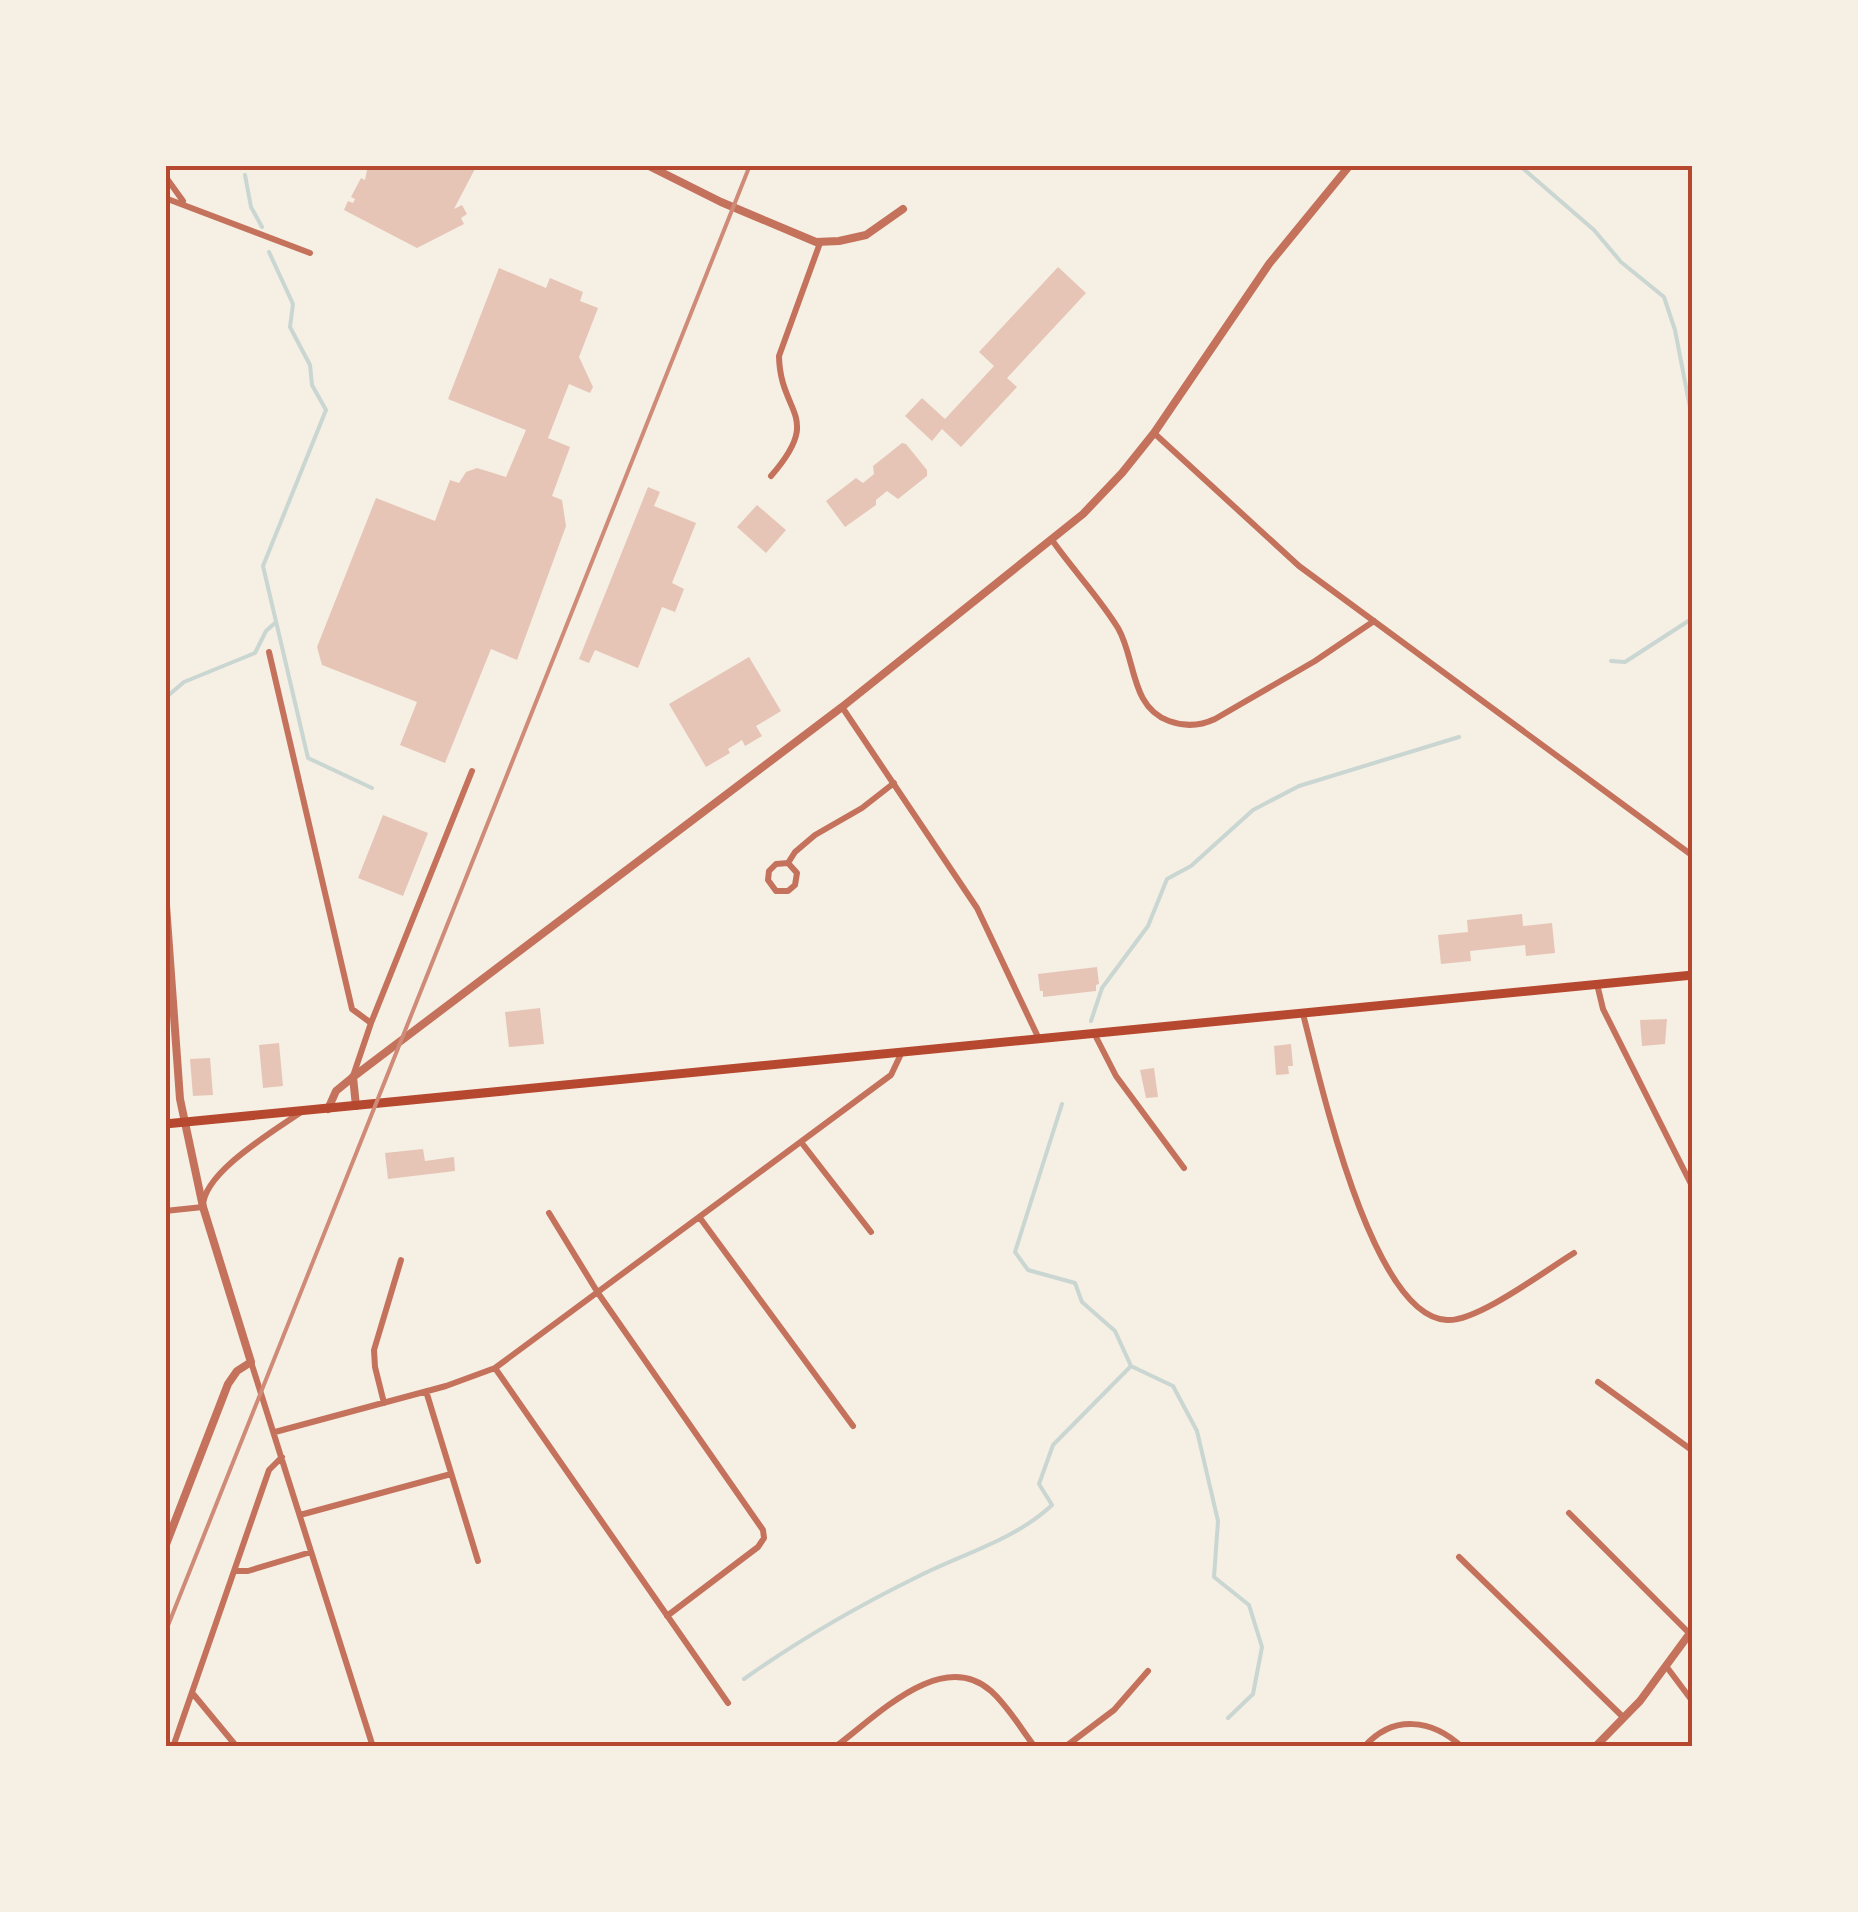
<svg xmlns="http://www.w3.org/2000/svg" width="1858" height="1912" font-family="Jost,sans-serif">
	<rect width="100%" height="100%" fill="#f6efe4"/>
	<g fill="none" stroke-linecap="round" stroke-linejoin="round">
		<path stroke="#c9d6d2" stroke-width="4" d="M1519 165 1594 230 1621 262 1664 297 1675 330 1693 423
			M245 175 251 207 262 227
			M269 252 293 304 290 327 310 365 312 385 326 410 263 566 308 758 372 788
			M1611 661 1625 662 1693 618
			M170 694 184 682 255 653 266 631 276 622
			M1091 1021 1102 988 1148 926 1167 879 1191 866 1253 810 1299 786 1459 737
			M1133 1367 1173 1386 1197 1431 1218 1521 1214 1577 1249 1605 1262 1647 1253 1694 1228 1718
			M744 1679C799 1640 856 1607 917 1577 962 1554 1015 1540 1052 1505L1039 1484 1053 1445 1131 1366 1115 1331 1082 1302 1075 1283 1028 1270 1015 1252 1062 1104"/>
	</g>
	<path fill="#e6c5b7" d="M368 165H477L454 209 462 205 467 214 461 218 464 224 417 248 344 210 348 201 353 203 355 199 351 197 361 178 365 180Z
		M1058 267 1086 293 1007 378 1017 387 961 447 942 429 932 441 905 416 922 398 945 419 994 366 979 352Z
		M499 268 546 288 550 278 583 292 580 301 598 308 579 357 593 387 590 393 569 384 548 438 570 447 552 496 562 500 566 526 517 660 491 649 445 763 400 745 417 702 322 665 317 647 376 498 435 521 450 480 459 483 466 472 477 468 506 477 526 430 448 399Z
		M902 443 906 444 927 470V476L898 499 887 491 876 500V505L845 527 826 501 856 478 863 483 874 474 873 466Z
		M648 487 660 492 654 506 696 523 672 583 684 589 675 612 662 607 638 668 595 650 589 663 579 659Z
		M757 505 786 530 766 553 737 527Z
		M749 657 781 711 756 726 762 736 745 746 742 740 728 749 730 753 706 767 669 704Z
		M383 815 428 833 403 896 358 878Z
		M1522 914 1523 926 1552 923 1555 953 1526 956 1525 945 1470 951 1471 961 1441 964 1438 935 1468 932 1467 920Z
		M1097 967 1099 984 1096 985V991L1043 997V991H1040L1038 974Z
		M540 1008 544 1044 509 1047 505 1012Z
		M1667 1019 1665 1044 1642 1046 1640 1020Z
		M279 1043 283 1086 263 1088 259 1045Z
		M1291 1044 1293 1066H1288L1289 1074 1276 1075 1274 1046Z
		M210 1058 213 1095 193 1096 190 1059Z
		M1154 1068 1158 1097 1146 1098 1140 1070Z
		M423 1149 425 1161 454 1157 455 1171 388 1179 385 1153Z"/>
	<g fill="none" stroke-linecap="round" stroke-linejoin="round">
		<path stroke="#c5725c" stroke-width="6" d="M165 176 183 201
			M165 198 310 253
			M1154 433 1299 566 1693 856
			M771 476C824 415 780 415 779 356L820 243
			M1052 540C1073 570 1099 597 1118 628 1136 659 1130 707 1169 721 1185 727 1200 726 1215 719L1315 661 1374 621
			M269 652 352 1009 371 1023 353 1076
			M842 707 977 908 1039 1039
			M788 863 776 864 769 871 768 880 776 891H788L795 885 797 873 788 863 795 852 815 835 862 808 894 783
			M1597 984 1603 1009 1693 1188
			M1303 1014C1319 1075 1371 1317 1447 1320 1477 1322 1546 1270 1574 1253
			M371 1023 472 771
			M1095 1035 1116 1076 1184 1168
			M801 1142 871 1232
			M165 1211 203 1207C202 1173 274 1131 301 1112
			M549 1213 598 1293 763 1530 764 1538 758 1547 667 1616
			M700 1218 853 1426
			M251 1362 373 1747
			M495 1368 728 1703
			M1598 1382 1693 1451
			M426 1391 478 1561
			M384 1403 375 1367 374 1350 401 1260
			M275 1432 446 1386 495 1368 891 1075 901 1054
			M1569 1513 1689 1633
			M300 1515 451 1474
			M1459 1557 1624 1718
			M234 1571H248L311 1552
			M1666 1666 1693 1702
			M194 1695 237 1747
			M173 1747 269 1470 282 1457
			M835 1747C875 1718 941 1647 991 1691 1008 1706 1021 1729 1035 1747
			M1065 1747 1114 1710 1148 1671
			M1364 1747C1393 1714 1432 1719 1462 1747"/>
		<path stroke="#c5725c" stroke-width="8" d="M647 165 721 202 816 242 839 241 866 235 903 209
			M165 891 180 1099 203 1207 251 1362 237 1371 228 1384 165 1547
			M353 1077 356 1106
			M328 1109 336 1091 353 1077 842 707 1083 514 1122 473 1154 433 1269 264 1350 165
			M1595 1747 1640 1701 1693 1629"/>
		<path stroke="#b5482f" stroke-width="9" d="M165 1124 1693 975"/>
		<path stroke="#cf8b77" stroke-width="4" d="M165 1633 750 165"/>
	</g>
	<rect width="1858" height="1912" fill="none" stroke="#f6efe4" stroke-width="335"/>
	<rect x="168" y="168" width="1522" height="1576" fill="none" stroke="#b5482f" stroke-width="4"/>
</svg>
